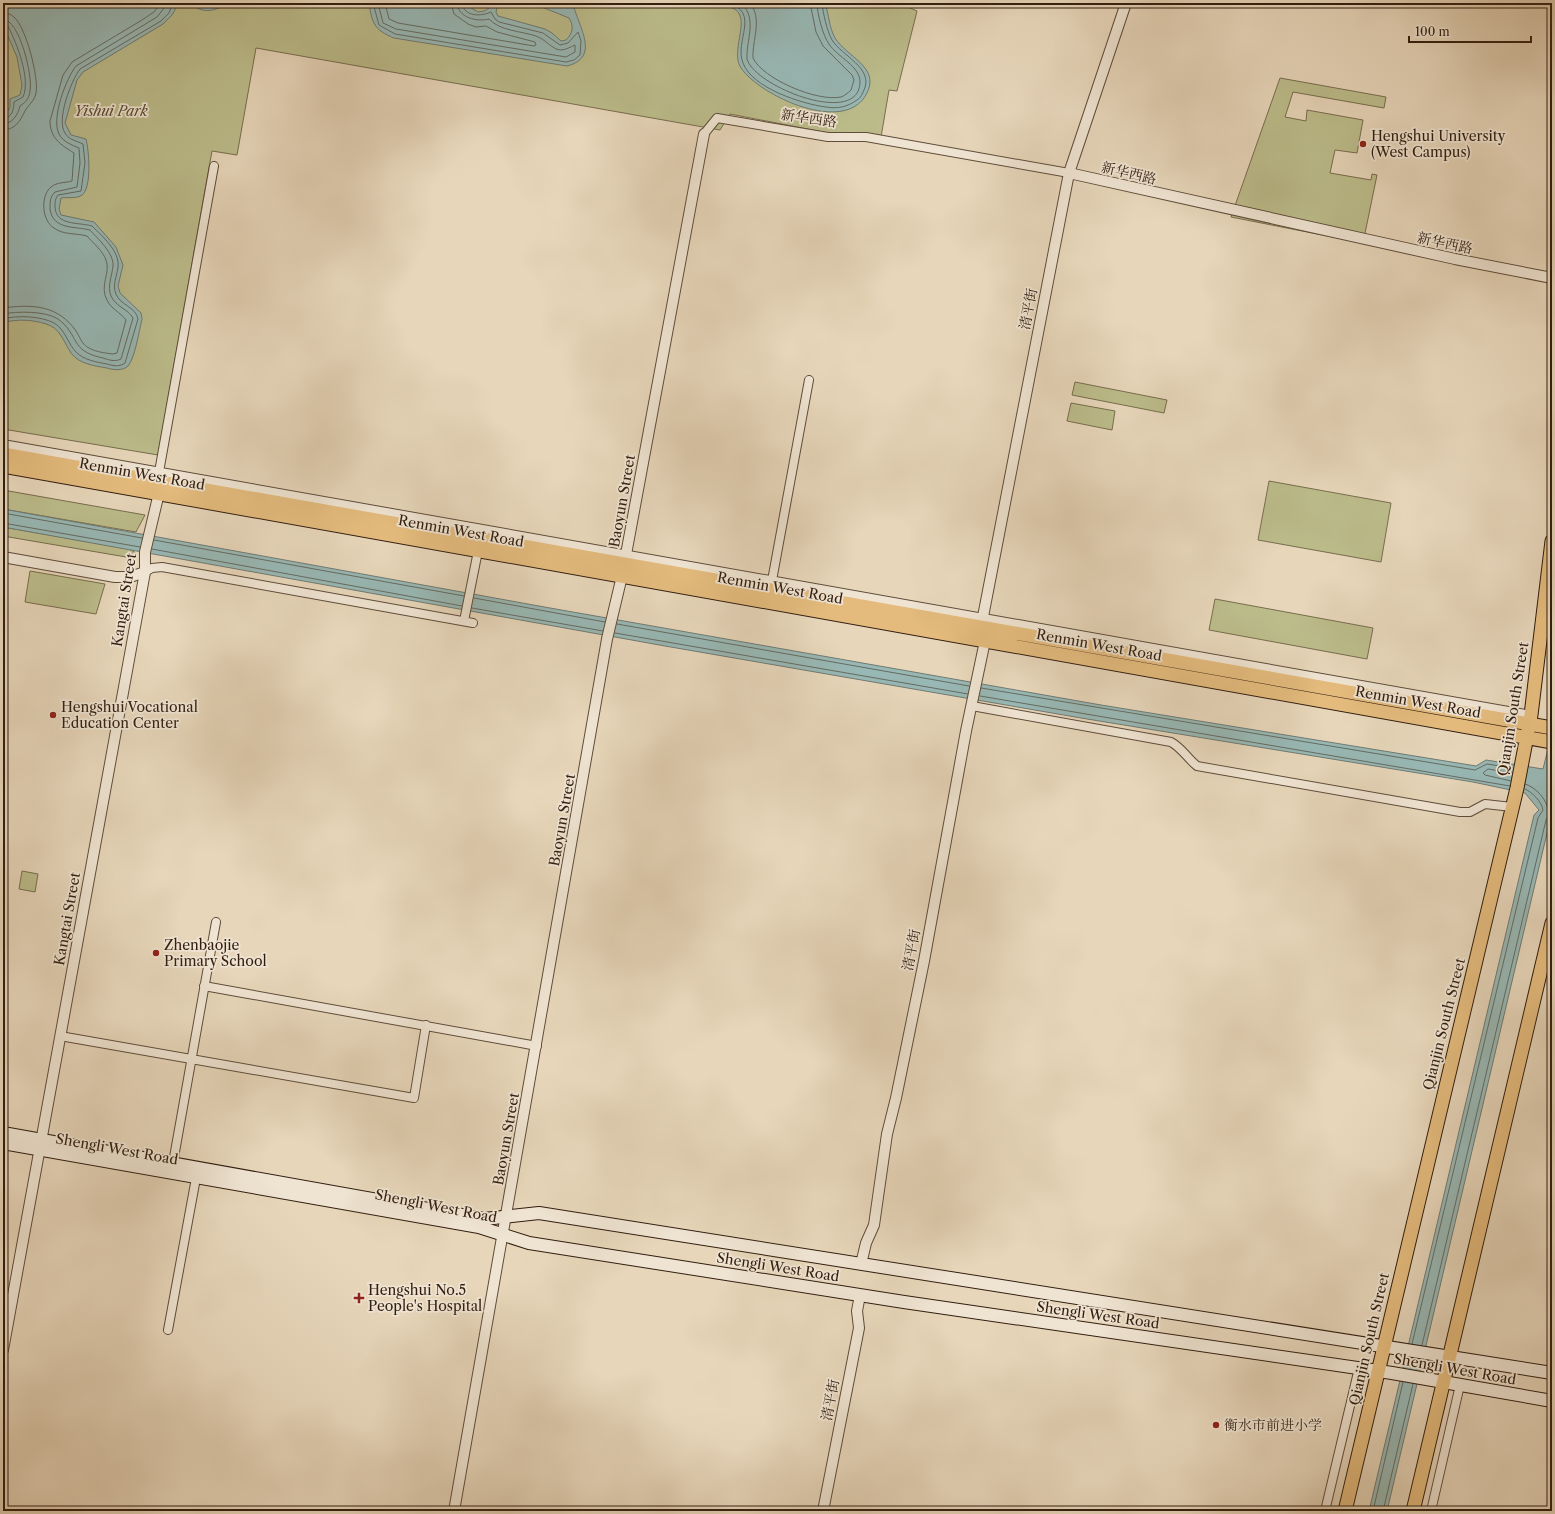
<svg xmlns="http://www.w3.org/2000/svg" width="1555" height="1514" font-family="'Libre Caslon Text','Noto Serif SC',serif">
	<rect width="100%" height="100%" fill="#e7d6ba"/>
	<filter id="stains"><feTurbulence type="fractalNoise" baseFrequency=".005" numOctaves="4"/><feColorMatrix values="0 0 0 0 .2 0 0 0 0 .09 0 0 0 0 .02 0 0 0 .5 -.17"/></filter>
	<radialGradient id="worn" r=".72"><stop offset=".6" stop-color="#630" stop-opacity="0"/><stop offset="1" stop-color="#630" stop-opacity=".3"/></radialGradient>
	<path fill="#bcbc8b" stroke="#776d4e" d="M3 3H899L917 11 897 91 889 90 880 143 730 114 720 130 256 48 237 155 212 151 158 455 3 429Z
		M1280 78 1386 97 1384 108 1293 92 1285 117 1306 121 1307 110 1363 120 1357 153 1335 150 1330 173 1371 180 1372 174 1377 175 1363 243 1231 217Z
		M1075 382 1167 400 1164 413 1072 395Z
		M1071 403 1115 411 1112 430 1067 421Z
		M1269 481 1391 503 1381 562 1258 540Z
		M3 490 145 515 136 532 3 509Z
		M3 527 130 549 137 554 136 557 132 558 3 536Z
		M30 571 105 584 96 614 25 602Z
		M1215 599 1373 628 1367 659 1209 630Z
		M22 871 38 874 35 892 19 889Z"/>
	<path fill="#98b8b5" stroke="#6f7a73" d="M3 3H179L172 15 163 24 83 72 77 80 65 123 71 135 86 139C89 150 92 188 82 195 77 199 67 197 61 198L59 209 61 215 94 222 116 247 123 265 118 286 120 293 141 313 142 319C139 331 135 358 128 366 123 371 113 370 107 368 95 366 79 364 71 353 65 344 61 331 51 326 39 320 16 318 3 323V116L10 108V99L20 95 22 85 17 57 3 25Z
		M190 3H229C214 11 204 15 190 3Z
		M369 3H463L478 12 484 11 489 8 491 3H498L496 12 498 16 545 29 552 33 561 41 566 40C573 33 574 26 569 18L532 3H573C577 25 602 57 567 66L394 38C374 30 372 23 369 3Z
		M654 3H685C676 11 664 7 654 3Z
		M710 3H825C829 15 829 27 835 38 847 57 880 67 867 93 846 136 760 96 741 68 730 52 750 21 736 10 729 5 718 7 710 3Z
		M3 509 550 608 1101 705 1476 766 1486 760 1543 769 1552 733V812L1387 1511H1369L1534 815 1539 810 1525 793 1473 782 1081 718 665 646 3 527Z"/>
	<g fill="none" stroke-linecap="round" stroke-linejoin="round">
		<path stroke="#656b62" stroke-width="1" d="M373 3 379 25 395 34 566 62 574 60 580 55 581 41 578 32 568 43 560 45 543 33 499 22 495 19 491 12C482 16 464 18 462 3
			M378 3 383 23 396 29 566 57 575 52V45C570 47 566 50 560 50 552 49 545 39 536 36 521 31 500 31 489 19 477 22 458 18 457 3
			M385 3 389 19 398 23 534 46 536 45 535 42 497 32 486 26 476 27 468 24 454 14 451 3
			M728 3C761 12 734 41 743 63 752 88 802 104 826 107 838 109 847 107 857 100 861 98 862 94 864 90 874 68 842 56 832 40 827 31 823 13 822 3
			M741 3C758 18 746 40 747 59 755 87 858 127 860 83 861 66 837 57 829 44 823 36 817 13 817 3
			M750 3C763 19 752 40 753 58 763 79 817 102 841 97 844 96 848 93 851 90L854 80 852 75 823 46 816 32 810 3
			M3 13C7 13 11 14 14 17 26 27 39 78 36 93 34 102 28 105 25 111 20 121 15 130 3 130
			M3 19C20 20 33 77 30 91 29 99 26 102 20 106 18 115 12 124 3 124
			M3 24 8 26C17 44 31 79 23 97L14 102C14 109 12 118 3 119
			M3 308C32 304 58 305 76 331 80 337 82 345 89 348 96 352 105 353 113 354L117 353 126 320C120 312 111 309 107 300 99 286 111 273 106 260 103 251 93 243 87 236 76 233 63 235 54 228 42 221 40 196 51 187 57 182 65 183 72 181L74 153C61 145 50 138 50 121L63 75 72 62 142 20 154 12 161 3
			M3 314C17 311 46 311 58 319 80 335 69 351 103 358 109 360 115 362 121 359L133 318C128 309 116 307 111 296 107 286 112 276 113 266 114 253 98 239 90 230 74 226 53 230 50 209 50 202 50 197 55 192L77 187 80 163 79 148C72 145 63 142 59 134 51 118 66 79 76 66L157 17 168 3
			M3 319C17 315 41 316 54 323 65 329 68 344 76 352 84 360 96 362 107 364 113 366 120 367 125 363L138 319C136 307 120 305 116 294 112 285 117 276 118 267 120 251 102 236 92 226 78 222 56 226 55 207 55 202 55 199 58 195L81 191 85 163 83 144C77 141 69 140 65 133 56 120 71 81 80 69L161 21 169 13 173 3
			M3 513 142 538
			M3 523 140 547
			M154 540 464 596
			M152 549 462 606
			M474 598 605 622
			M472 608 603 631
			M617 624 969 686
			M615 633 968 694
			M981 688 1475 770 1487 764 1513 768
			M980 696 1510 786
			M1511 781 1485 775 1483 773 1488 769 1512 773
			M1525 784C1536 787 1547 800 1548 810L1552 811
			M1412 1344 1538 818 1543 810C1542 802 1532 792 1525 789
			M1422 1345 1546 820 1548 817 1552 816
			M1373 1511 1403 1382
			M1383 1511 1413 1384"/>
		<defs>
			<path id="minor" d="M704 134 717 118 828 137H866L1069 173
				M3 444 1531 715
				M159 472 214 166
				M145 572 152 568 162 567 473 623
				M771 586 809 380
				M464 621 478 551
				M972 706 1171 742C1182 748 1187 758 1197 766L1460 812H1470L1485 804 1512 807
				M204 986 537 1046
				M60 1036 414 1098 426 1025
				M173 1163 216 922
				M168 1330 196 1178
				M1325 1511 1359 1368
				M1431 1511 1460 1385"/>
			<path id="tertiary" d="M1069 173 1455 259 1552 278
				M3 557 115 577H130L145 572
				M981 627 1069 173 1126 3
				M861 1264 866 1243 874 1225 887 1134 896 1098 924 961 966 731 985 641
				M3 1350 145 572V552L159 493
				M454 1511 607 639 622 576 704 134
				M823 1511 859 1328 857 1311 860 1295"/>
			<path id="secondary" d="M3 1133 484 1219 539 1213 1552 1373
				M3 1143 479 1227 529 1243 904 1302 1392 1373 1552 1401"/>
			<path id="primary" d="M3 454 1552 728
				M3 466 1552 742
				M1345 1511 1517 788 1531 715 1552 541
				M1413 1511 1552 923"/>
		</defs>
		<use href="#minor" stroke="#5f4c3a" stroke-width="10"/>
		<use href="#tertiary" stroke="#5f4c3a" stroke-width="12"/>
		<use href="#secondary" stroke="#321e10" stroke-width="14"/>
		<use href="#primary" stroke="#321e10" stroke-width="15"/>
		<use href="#minor" stroke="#efe4d2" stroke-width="8"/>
		<use href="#tertiary" stroke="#efe4d2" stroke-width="10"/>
		<use href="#secondary" stroke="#efe4d2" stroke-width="12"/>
		<use href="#primary" stroke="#e4bb7d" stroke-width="13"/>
	</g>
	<g fill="#8f2418" stroke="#efe4d2" stroke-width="1.5">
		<circle cx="1363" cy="144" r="4"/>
		<circle cx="53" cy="715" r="4"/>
		<circle cx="156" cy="953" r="4"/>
		<path d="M357 1292h4v4h4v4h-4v4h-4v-4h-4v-4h4z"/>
		<circle cx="1216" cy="1425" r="4"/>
	</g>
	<g text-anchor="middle" stroke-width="3.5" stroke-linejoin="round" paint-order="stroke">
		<g font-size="14" font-style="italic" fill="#5b4d35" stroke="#efe4d2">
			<text x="111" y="116">Yishui Park</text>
		</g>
		<g font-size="14" fill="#321e10" stroke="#efe4d2">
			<text transform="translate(809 118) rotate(8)" y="5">新华西路</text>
			<text transform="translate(1129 173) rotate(13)" y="5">新华西路</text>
			<text transform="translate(1445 243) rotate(12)" y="5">新华西路</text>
			<text transform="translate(1028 309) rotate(-79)" y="5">清平街</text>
			<text transform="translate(142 474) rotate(10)" y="5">Renmin West Road</text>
			<text transform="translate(622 501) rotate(-80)" y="5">Baoyun Street</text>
			<text transform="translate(461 531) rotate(10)" y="5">Renmin West Road</text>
			<text transform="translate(780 588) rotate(10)" y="5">Renmin West Road</text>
			<text transform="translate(124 600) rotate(-81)" y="5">Kangtai Street</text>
			<text transform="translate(1099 645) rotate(10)" y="5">Renmin West Road</text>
			<text transform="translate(1418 702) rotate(10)" y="5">Renmin West Road</text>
			<text transform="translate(1513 709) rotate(-81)" y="5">Qianjin South Street</text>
			<text transform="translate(562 820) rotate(-80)" y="5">Baoyun Street</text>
			<text transform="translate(67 919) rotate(-80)" y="5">Kangtai Street</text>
			<text transform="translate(911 950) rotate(-79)" y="5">清平街</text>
			<text transform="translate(1444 1024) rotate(-76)" y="5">Qianjin South Street</text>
			<text transform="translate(506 1139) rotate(-80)" y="5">Baoyun Street</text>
			<text transform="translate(117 1149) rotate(10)" y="5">Shengli West Road</text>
			<text transform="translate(436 1206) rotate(11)" y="5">Shengli West Road</text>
			<text transform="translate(778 1267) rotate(9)" y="5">Shengli West Road</text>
			<text transform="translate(1098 1315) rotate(8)" y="5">Shengli West Road</text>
			<text transform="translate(1369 1339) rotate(-77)" y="5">Qianjin South Street</text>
			<text transform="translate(1455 1369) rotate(10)" y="5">Shengli West Road</text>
			<text transform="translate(830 1400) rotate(-79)" y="5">清平街</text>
		</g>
		<g font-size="14" fill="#321e10" stroke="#efe4d2" text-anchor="start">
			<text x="1371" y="141">Hengshui University<tspan x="1371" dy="16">(West Campus)</tspan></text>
			<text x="61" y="712">Hengshui Vocational<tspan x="61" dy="16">Education Center</tspan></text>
			<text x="164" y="950">Zhenbaojie<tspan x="164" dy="16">Primary School</tspan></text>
			<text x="368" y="1295">Hengshui No.5<tspan x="368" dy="16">People's Hospital</tspan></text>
			<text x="1224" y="1430">衡水市前进小学</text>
		</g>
	</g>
	<rect width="1555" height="1514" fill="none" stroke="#e7d6ba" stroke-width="16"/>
	<rect x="4" y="4" width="1547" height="1506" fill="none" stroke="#321e10" stroke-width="2"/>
	<rect x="8" y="8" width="1539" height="1498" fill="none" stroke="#321e10"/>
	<path d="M1409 36v6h122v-6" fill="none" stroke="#321e10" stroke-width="2"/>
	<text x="1415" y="36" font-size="12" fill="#321e10" stroke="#efe4d2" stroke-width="3" paint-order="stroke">100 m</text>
	<rect width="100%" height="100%" filter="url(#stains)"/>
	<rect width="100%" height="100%" fill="url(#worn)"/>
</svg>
